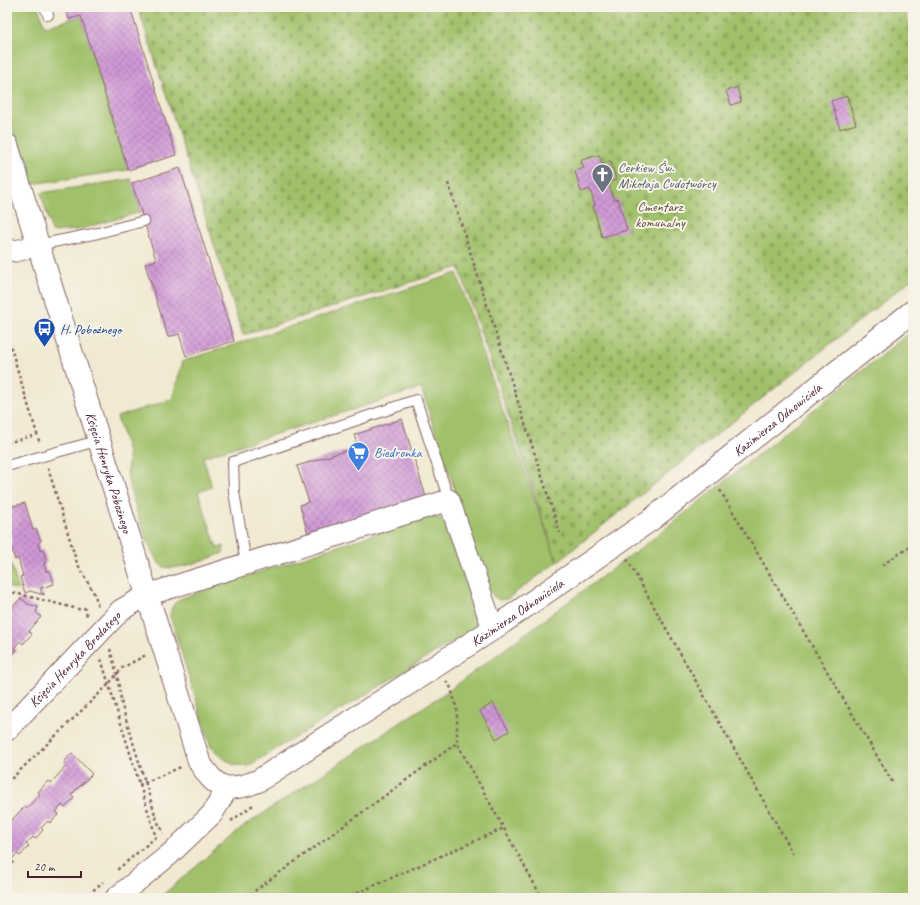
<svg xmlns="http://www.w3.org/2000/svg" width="920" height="905" font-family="Caveat,sans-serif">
	<defs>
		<pattern id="cemetery-stones" width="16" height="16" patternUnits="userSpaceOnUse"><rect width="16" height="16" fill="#a0c16a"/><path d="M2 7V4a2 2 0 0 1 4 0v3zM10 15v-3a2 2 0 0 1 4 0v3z" fill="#8ba55c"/></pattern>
		<pattern id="building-cross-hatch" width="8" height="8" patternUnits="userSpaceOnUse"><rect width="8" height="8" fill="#d099d7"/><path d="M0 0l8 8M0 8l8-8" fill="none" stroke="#ab7caf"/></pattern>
	</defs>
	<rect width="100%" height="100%" fill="#f7f3e8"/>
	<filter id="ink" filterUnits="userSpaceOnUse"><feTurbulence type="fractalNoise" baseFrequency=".025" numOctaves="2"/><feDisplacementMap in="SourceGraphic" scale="8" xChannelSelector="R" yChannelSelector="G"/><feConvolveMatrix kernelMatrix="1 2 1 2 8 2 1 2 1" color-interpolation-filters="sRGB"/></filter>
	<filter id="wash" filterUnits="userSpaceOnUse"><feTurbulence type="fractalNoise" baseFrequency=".012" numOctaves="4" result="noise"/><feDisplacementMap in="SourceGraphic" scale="16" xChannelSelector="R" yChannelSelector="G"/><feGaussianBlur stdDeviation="0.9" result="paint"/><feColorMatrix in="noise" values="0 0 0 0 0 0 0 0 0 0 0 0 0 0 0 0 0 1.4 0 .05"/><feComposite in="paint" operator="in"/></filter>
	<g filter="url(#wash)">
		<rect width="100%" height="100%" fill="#f1e9d2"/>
		<path fill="#a0c16a" stroke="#75704a" d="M7 7H38L45 27 81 16 128 170 31 184 7 111Z
			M131 179 141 212 77 230 52 232 41 193Z
			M457 273 493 383 557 562 507 599 499 600 494 597 486 584 421 388 203 457 212 487 198 492 217 548 224 546 223 553C211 558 173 573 162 566 151 560 130 493 128 479 126 469 130 459 127 449 124 438 120 428 117 417L172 399 183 361Z
			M913 330V898H159L240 829 451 689 654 538Z
			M428 516 445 520 480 625 248 766 234 765 223 758 211 747 170 616C171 606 174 603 182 598Z
			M7 551 19 590 7 587Z"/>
		<path fill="url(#cemetery-stones)" stroke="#75704a" d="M138 7H904L913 36V278L557 562 459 267 243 335Z"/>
		<g id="blocks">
			<path fill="url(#building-cross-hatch)" d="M65 7H130L176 155 128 170 81 16 69 19Z
				M737 87 741 102 731 105 726 91Z
				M847 96 856 124 840 129 831 101Z
				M599 155 602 164 611 161 616 180 608 182 614 200 618 199 627 230 602 237 593 206H595L590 189 581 192 575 171 584 168 581 160Z
				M180 168 234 341 186 356 179 334 168 337 145 264 156 260 132 183Z
				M402 419 426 497 308 534 300 505 309 502 297 466 358 447 354 435Z
				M25 503 33 530 36 529 41 541 38 543 40 551 43 550 47 562 44 563 46 571H50L54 584 41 588V593H44V595L30 591 25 593 20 577 23 576 18 558 15 560 10 543 12 542 7 525V505L10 504 11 507Z
				M21 598 28 604 38 607 36 612 41 617 29 631 32 634 23 644 20 641 14 648 17 650 8 660 7 613Z
				M493 703 509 731 496 739 480 711Z
				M72 753 92 774 71 795 74 798 65 808 62 805 56 812 59 814 50 823 48 821 41 828 43 830 35 839 33 837 26 844 29 846 20 856 17 854 11 860 14 862 7 869V830L10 826 8 824 25 806 27 808 40 794 38 792 48 781 51 783 67 765 64 762Z"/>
		</g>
	</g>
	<g filter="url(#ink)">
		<use href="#blocks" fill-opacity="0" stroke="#846665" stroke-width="1"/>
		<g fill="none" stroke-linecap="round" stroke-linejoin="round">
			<defs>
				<path id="service" d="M45 7 48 15
					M38 245 98 233 144 221
					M7 466 100 440
					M246 563 234 492 233 462 416 400 449 500"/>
				<g id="minor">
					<path d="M7 249 16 251 38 245"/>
					<path id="s1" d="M7 730 121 610 147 595 449 500 493 629"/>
					<path d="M116 898 169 855 212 814 227 789"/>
				</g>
				<g id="tertiary">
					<path id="s2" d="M7 145 199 761C216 790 227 793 258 781L493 629 652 519 913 311"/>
				</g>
			</defs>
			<use href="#service" stroke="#846665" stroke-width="12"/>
			<use href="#minor" stroke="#846665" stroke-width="23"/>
			<use href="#tertiary" stroke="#846665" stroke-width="24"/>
			<path stroke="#846665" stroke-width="2.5" stroke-dasharray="3 3" stroke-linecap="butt" d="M448 183 560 533
				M7 335 40 444
				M7 443 32 436
				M48 468 77 563 95 595 98 607
				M720 490 893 783
				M627 559 793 853
				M882 565 913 545
				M7 593H15L82 610
				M84 607 88 618
				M110 649 117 674 122 706 157 821 164 833
				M101 659 156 837 117 870
				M446 681 451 688 457 710V743L542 898
				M7 783 108 685 122 668 146 655
				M139 785 181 767
				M231 821 253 805
				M84 898 103 882
				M245 898 457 743
				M346 898 504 828"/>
			<use href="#service" stroke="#fff" stroke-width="10"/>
			<use href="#minor" stroke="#fff" stroke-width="21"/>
			<use href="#tertiary" stroke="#fff" stroke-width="22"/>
		</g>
	</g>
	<defs>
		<symbol id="church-pin" viewBox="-11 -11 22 30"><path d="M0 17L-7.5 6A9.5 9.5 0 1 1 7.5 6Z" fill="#6b7280" stroke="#f7f3e8"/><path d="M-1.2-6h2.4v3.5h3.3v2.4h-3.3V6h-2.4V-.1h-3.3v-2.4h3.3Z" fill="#fff"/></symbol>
		<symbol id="bus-pin" viewBox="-11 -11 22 30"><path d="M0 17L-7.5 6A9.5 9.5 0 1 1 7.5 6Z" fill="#1a4fb4" stroke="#f7f3e8"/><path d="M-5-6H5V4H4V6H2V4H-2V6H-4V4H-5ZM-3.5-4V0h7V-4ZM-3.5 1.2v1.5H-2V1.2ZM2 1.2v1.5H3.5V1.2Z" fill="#fff"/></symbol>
		<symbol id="supermarket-pin" viewBox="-11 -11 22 30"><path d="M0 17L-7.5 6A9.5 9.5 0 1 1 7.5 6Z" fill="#3f7fe0" stroke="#f7f3e8"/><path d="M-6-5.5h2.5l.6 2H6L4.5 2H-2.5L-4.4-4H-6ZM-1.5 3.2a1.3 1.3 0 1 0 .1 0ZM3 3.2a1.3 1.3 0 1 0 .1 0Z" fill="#fff"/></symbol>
	</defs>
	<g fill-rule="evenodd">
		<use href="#church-pin" x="590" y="162" width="25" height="34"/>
		<use href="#bus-pin" x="32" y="316" width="25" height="34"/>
		<use href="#supermarket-pin" x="346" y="440" width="25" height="34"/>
	</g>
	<g text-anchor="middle" stroke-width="4" stroke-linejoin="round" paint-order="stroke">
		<g font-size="14" fill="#5b616d" stroke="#f7f3e8" text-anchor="start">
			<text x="618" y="172">Cerkiew Św.<tspan x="618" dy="16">Mikołaja Cudotwórcy</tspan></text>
		</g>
		<g font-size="14" fill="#64503e" stroke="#f7f3e8">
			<text x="660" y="211">Cmentarz<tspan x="660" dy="16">komunalny</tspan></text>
		</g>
		<g font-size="14" fill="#164399" stroke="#f7f3e8" text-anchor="start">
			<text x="60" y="334">H. Pobożnego</text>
		</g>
		<g font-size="14" fill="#4a1f2b" stroke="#f7f3e8">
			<text dy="5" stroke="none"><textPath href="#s2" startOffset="1350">Kazimierza Odnowiciela</textPath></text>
			<text dy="5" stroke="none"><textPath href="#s2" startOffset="343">Księcia Henryka Pobożnego</textPath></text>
			<text dy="5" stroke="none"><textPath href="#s2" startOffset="1026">Kazimierza Odnowiciela</textPath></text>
			<text dy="5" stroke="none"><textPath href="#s1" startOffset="98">Księcia Henryka Brodatego</textPath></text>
		</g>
		<g font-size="14" fill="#366cbe" stroke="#f7f3e8" text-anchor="start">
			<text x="374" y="457">Biedronka</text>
		</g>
	</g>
	<rect width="920" height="905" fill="none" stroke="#f7f3e8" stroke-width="24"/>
	<path d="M28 871v6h53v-6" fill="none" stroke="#4a1f2b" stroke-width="2"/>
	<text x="34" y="871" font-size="12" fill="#4a1f2b" stroke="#f7f3e8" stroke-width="3" paint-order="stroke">20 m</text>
</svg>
